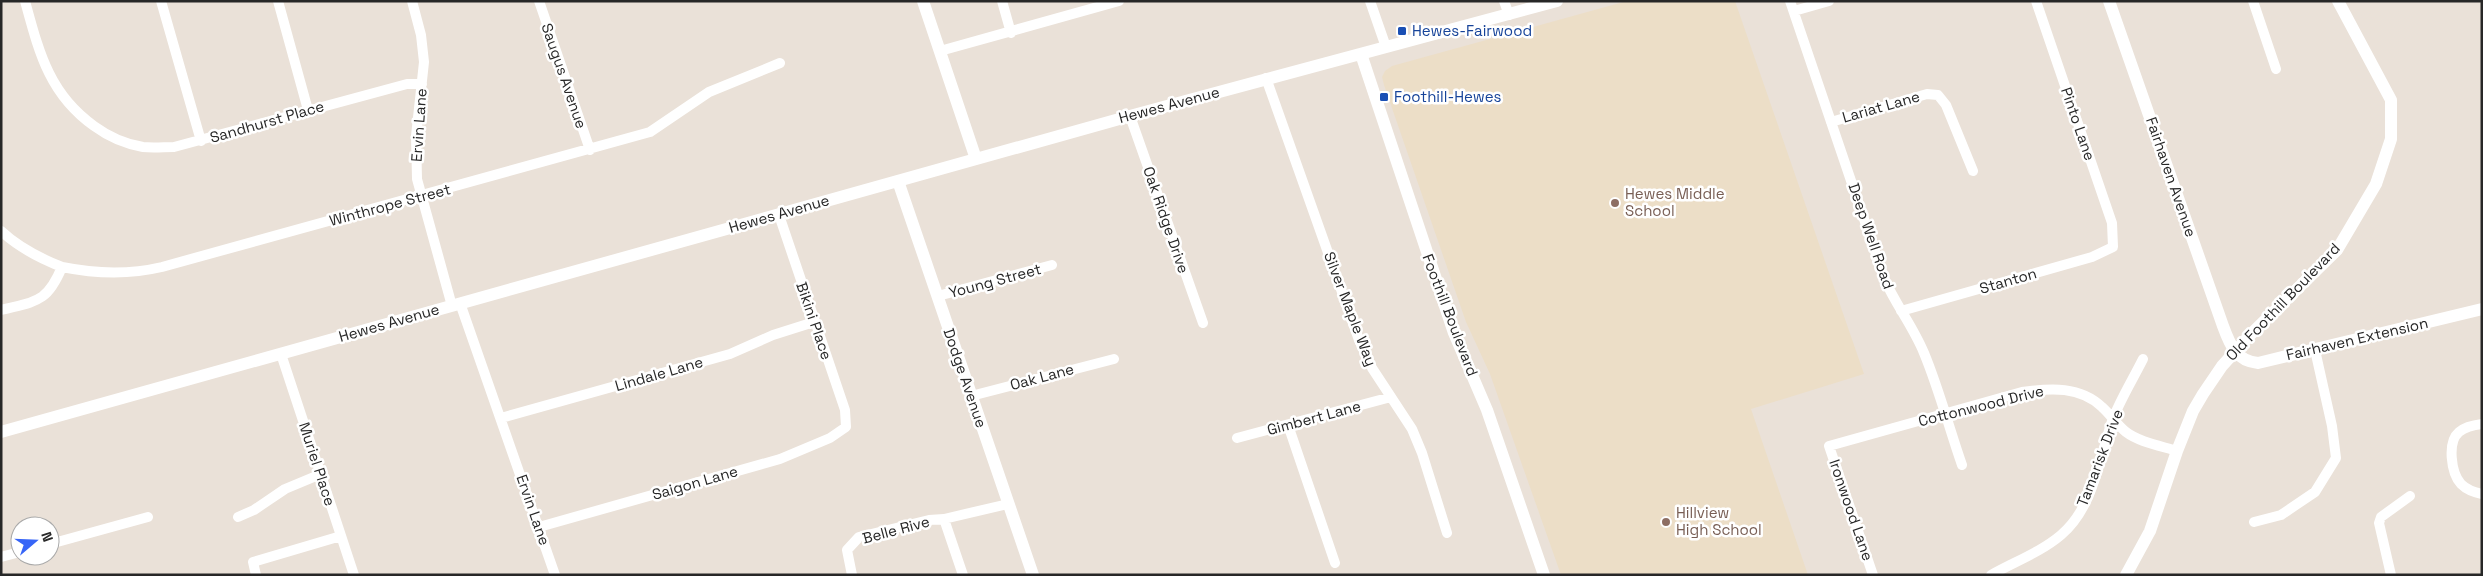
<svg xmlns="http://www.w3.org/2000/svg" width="2483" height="576" font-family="'Space Grotesk',sans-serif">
	<rect width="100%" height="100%" fill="#eae1d8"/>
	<path fill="#ecdec7" d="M1627 1H1735L1864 374 1751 409 1808 575H1561L1490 374 1466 322 1384 85 1382 77 1385 71 1392 66Z"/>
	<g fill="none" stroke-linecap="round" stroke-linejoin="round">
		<path stroke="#fff" stroke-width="10" d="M25 1C39 52 49 94 94 126 109 137 125 144 143 147 153 148 164 147 174 147L407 84H422
			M161 1 201 141
			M278 1 308 110
			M412 1 421 35 424 62 416 136 417 179 452 306
			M539 1 590 150
			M1002 1 1011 33
			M1370 1 1386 47
			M1504 1 1509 15
			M1790 1 1884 278C1895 304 1913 326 1924 353 1939 389 1949 428 1962 465
			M2253 1 2276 69
			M1794 11 1829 1
			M940 51 1119 1
			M1266 78 1359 340 1372 368 1412 429 1422 453 1447 533
			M1130 116 1203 323
			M1831 122 1927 94 1938 95 1946 105 1973 171
			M1 231C19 248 39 258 62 267
			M938 296 1052 265
			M460 303 555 575
			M1 310C36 301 47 303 62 267 97 274 128 275 162 267L650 132 709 92 780 63
			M1901 311 2092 257 2113 247 2112 223 2036 1
			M281 354 354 575
			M971 396 1114 359
			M501 418 730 354 773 335 814 322
			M2482 424C2474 425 2465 427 2459 432 2447 442 2451 473 2461 484 2467 490 2473 492 2482 494
			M1288 425 1335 563
			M1237 438 1391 397
			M238 517 254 510 285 489 321 474
			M944 519 1008 504
			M2254 522 2281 515 2315 492 2336 458 2332 426 2315 350
			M539 527 780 459 830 438 846 427 845 410 779 215
			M50 544 148 517
			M1 557 20 552
			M256 575 253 562 341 536
			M852 575 847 550 859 537 929 520 944 519 963 575
			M1873 575 1829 446 2022 392C2051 388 2080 386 2102 407 2111 415 2117 425 2126 432 2139 442 2161 446 2177 451
			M1991 575C2014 562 2041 552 2061 535 2094 507 2099 459 2112 421 2120 400 2133 379 2143 359
			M2391 575 2379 523 2381 517 2410 496"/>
		<path stroke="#fff" stroke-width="12" d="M923 1 976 159
			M2109 1 2223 326C2230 345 2236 361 2258 363L2482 309
			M1361 54 1454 333 1487 410 1544 575
			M898 181 1033 575
			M1 432 1130 116 1557 1
			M2126 575 2150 531 2177 451 2193 411 2203 394 2222 366 2250 335 2337 250 2376 184 2391 139V100L2338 1"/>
	</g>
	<g fill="#1a4fb4" stroke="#fff" stroke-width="2">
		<rect x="1397" y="26" width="10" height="10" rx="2.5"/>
		<rect x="1379" y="92" width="10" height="10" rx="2.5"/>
	</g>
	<g fill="#8d6e63" stroke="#fff" stroke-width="2">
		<circle cx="1615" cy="203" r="5"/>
		<circle cx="1666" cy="522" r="5"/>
	</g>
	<g text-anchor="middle" stroke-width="5" stroke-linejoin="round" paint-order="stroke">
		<g font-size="15" fill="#164399" stroke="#fff" text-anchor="start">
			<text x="1412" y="36">Hewes-Fairwood</text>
			<text x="1394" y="102">Foothill-Hewes</text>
		</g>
		<g font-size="15" fill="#272727" stroke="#fff">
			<text transform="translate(564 76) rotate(71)" y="5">Saugus Avenue</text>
			<text transform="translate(1169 105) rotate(-15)" y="5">Hewes Avenue</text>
			<text transform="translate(1881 107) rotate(-16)" y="5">Lariat Lane</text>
			<text transform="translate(267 122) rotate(-16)" y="5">Sandhurst Place</text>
			<text transform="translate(2078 124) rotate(71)" y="5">Pinto Lane</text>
			<text transform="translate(419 125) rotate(-86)" y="5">Ervin Lane</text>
			<text transform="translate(2171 177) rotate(71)" y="5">Fairhaven Avenue</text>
			<text transform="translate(390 205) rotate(-15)" y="5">Winthrope Street</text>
			<text transform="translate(779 214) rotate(-16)" y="5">Hewes Avenue</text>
			<text transform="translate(1166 220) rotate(71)" y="5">Oak Ridge Drive</text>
			<text transform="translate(1871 236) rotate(71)" y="5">Deep Well Road</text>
			<text transform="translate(995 281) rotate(-15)" y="5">Young Street</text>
			<text transform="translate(2008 281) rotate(-16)" y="5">Stanton</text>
			<text transform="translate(2283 302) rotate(-46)" y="5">Old Foothill Boulevard</text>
			<text transform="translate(1350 309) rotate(69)" y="5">Silver Maple Way</text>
			<text transform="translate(1450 315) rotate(69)" y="5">Foothill Boulevard</text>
			<text transform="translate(814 321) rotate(71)" y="5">Bikini Place</text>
			<text transform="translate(389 323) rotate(-16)" y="5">Hewes Avenue</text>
			<text transform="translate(2357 339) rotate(-13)" y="5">Fairhaven Extension</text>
			<text transform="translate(659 374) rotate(-16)" y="5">Lindale Lane</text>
			<text transform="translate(1042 377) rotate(-15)" y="5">Oak Lane</text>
			<text transform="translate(965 378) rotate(71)" y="5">Dodge Avenue</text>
			<text transform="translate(1981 406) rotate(-14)" y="5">Cottonwood Drive</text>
			<text transform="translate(1314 418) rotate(-15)" y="5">Gimbert Lane</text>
			<text transform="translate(2100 458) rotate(-69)" y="5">Tamarisk Drive</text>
			<text transform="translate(317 464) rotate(72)" y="5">Muriel Place</text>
			<text transform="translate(695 483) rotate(-16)" y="5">Saigon Lane</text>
			<text transform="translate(533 510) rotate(71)" y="5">Ervin Lane</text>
			<text transform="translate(1851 510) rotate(71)" y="5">Ironwood Lane</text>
			<text transform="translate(896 530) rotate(-15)" y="5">Belle Rive</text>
		</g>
		<g font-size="15" fill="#785e54" stroke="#fff" text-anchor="start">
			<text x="1625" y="199">Hewes Middle<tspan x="1625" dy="17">School</tspan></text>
			<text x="1676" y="518">Hillview<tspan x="1676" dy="17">High School</tspan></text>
		</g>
	</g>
	<rect width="2483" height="576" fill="none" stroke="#272727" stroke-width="5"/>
	<g transform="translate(35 541) rotate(71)"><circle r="24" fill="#ffffff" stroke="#a9a9a9"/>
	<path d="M0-4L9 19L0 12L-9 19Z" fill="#3765f7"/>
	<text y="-8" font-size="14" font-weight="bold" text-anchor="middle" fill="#272727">N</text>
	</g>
</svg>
